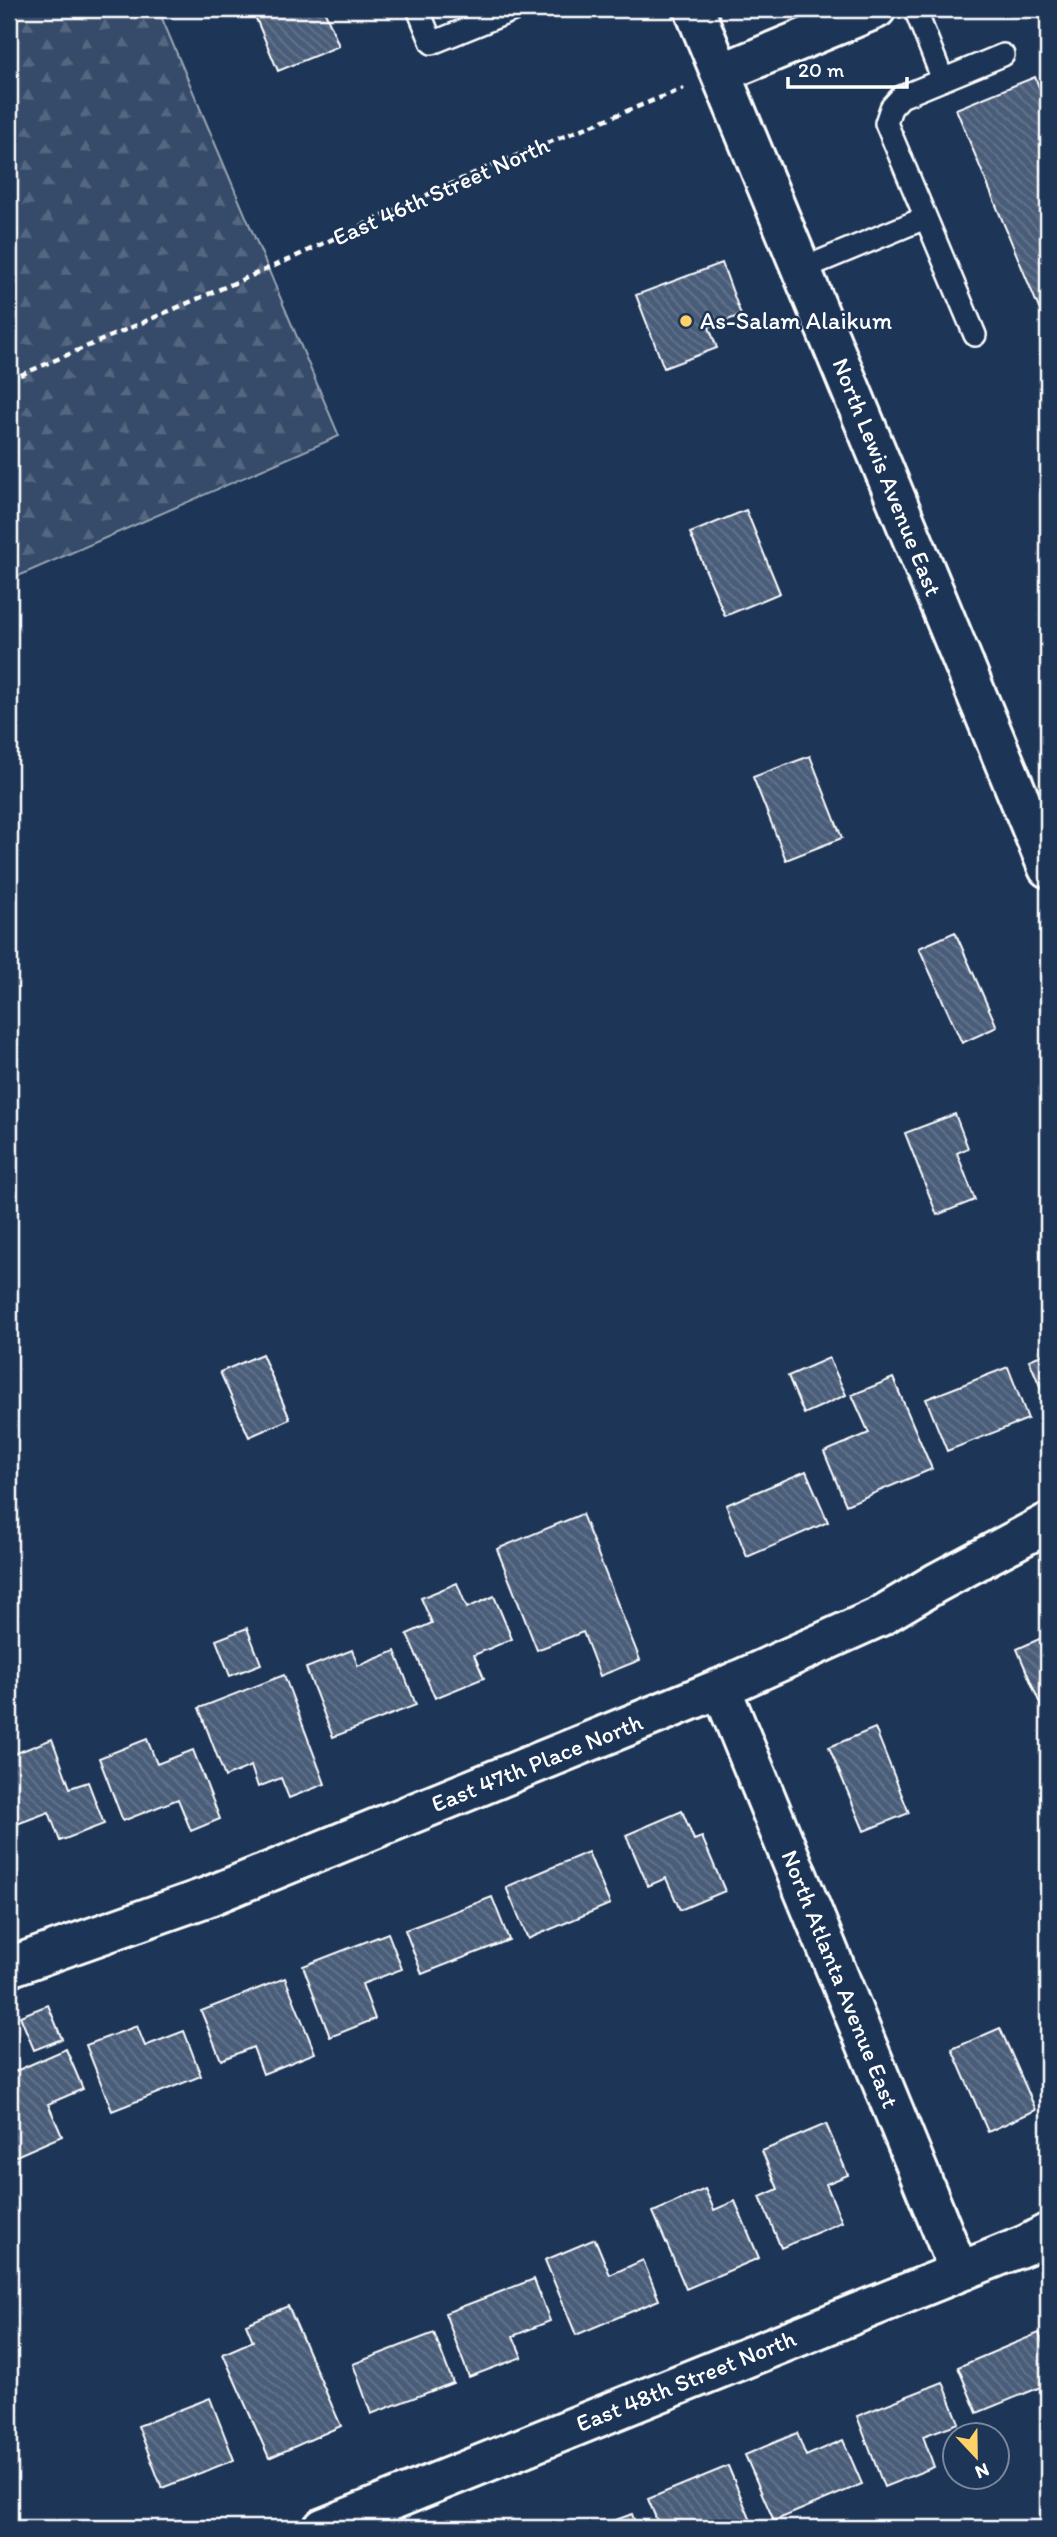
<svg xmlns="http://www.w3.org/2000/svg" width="1057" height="2537" font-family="Itim,sans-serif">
	<defs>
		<pattern id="forest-firs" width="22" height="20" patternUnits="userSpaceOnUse" patternTransform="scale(1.75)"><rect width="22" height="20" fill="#364b69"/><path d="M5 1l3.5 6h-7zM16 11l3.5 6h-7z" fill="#546680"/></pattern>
		<pattern id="building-back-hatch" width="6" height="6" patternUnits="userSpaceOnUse" patternTransform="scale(1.75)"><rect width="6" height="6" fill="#4a5d79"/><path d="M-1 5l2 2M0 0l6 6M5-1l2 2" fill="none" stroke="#65758d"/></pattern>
	</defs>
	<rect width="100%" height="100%" fill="#1d3557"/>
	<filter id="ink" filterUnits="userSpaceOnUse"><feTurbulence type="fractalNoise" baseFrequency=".0143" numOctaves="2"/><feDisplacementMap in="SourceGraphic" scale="14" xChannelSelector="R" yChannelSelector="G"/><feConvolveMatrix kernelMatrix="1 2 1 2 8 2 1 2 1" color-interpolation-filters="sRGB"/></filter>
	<g filter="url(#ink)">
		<path fill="url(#forest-firs)" stroke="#9aa5b4" stroke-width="2" d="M9 9H158L339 436 9 580Z"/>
		<path fill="url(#building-back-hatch)" stroke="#fff" stroke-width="2" d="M252 9H324L339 46 278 71Z
			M1035 77 1048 109V322L1045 323 956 109Z
			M722 263 741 315 709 327 717 348 664 368 636 295Z
			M746 510 780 593 725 616 690 533Z
			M810 756 842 838 786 860 753 777Z
			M955 932 997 1027 962 1043 919 948Z
			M955 1114 968 1148 957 1153 975 1200 937 1215 905 1133Z
			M1048 1352V1405L1029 1360Z
			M262 1354 290 1419 249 1437 220 1372Z
			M829 1358 846 1395 804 1414 788 1376Z
			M1008 1367 1028 1419 947 1451 926 1399Z
			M893 1378 932 1469 846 1505 824 1452 869 1433 852 1395Z
			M806 1471 828 1522 747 1557 726 1505Z
			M582 1514 640 1660 600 1676 583 1632 537 1650 497 1549Z
			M457 1583 467 1608 494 1596 512 1639 474 1655 484 1678 435 1698 407 1634 432 1623 421 1598Z
			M247 1628 261 1664 230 1676 216 1640Z
			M1048 1635V1709L1043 1711 1017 1649Z
			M352 1650 358 1666 395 1651 416 1705 333 1737 306 1668Z
			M284 1675 325 1784 289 1798 281 1778 258 1787 251 1766 225 1777 199 1708Z
			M875 1728 909 1813 864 1831 829 1747Z
			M52 1739 70 1788 88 1782 104 1824 60 1841 49 1812 9 1827V1756Z
			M147 1739 157 1764 193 1750 220 1819 191 1831 178 1799 123 1821 99 1758Z
			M682 1811 694 1840 702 1837 725 1891 680 1910 666 1878 648 1886 626 1835Z
			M588 1852 610 1904 528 1939 506 1887Z
			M492 1897 509 1940 422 1974 405 1930Z
			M388 1933 402 1969 362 1984 375 2019 330 2037 303 1966Z
			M285 1978 315 2053 263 2074 253 2047 221 2060 201 2011Z
			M48 2005 62 2039 34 2050 20 2016Z
			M137 2026 145 2046 184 2031 201 2076 112 2111 86 2045Z
			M1000 2028 1036 2110 988 2132 952 2049Z
			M66 2049 83 2089 48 2104 62 2136 14 2157 9 2145V2074Z
			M826 2124 848 2175 826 2184 842 2222 781 2248 760 2197 778 2189 762 2151Z
			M705 2189 714 2210 735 2201 759 2258 686 2289 653 2212Z
			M595 2239 610 2275 643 2260 659 2300 576 2335 545 2260Z
			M534 2279 550 2321 513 2336 522 2357 469 2377 445 2313Z
			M288 2306 341 2426 269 2458 223 2354 253 2341 246 2324Z
			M434 2333 453 2383 371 2414 353 2364Z
			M1039 2333 1048 2356V2384L977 2413 958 2367Z
			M943 2382 959 2423 923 2436 934 2467 884 2487 857 2416Z
			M210 2398 234 2460 162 2488 138 2426Z
			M797 2433 806 2456 843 2440 862 2484 774 2521 745 2455Z
			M728 2466 754 2528H660L648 2499Z
			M632 2514 637 2528H594Z"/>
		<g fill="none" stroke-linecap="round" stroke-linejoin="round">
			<defs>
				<path id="lane" d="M418 9 432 43 516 9
					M915 9 943 80
					M802 269 925 218
					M975 335 886 123 891 108 901 97 1003 55"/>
				<path id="street" d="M721 1688 959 2271
					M9 1967 207 1897 721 1688 879 1617 936 1583 1048 1523
					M323 2528 1026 2245 1048 2233"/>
				<path id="secondary" d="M694 9 1048 868
					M721 73 876 9"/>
			</defs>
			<use href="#lane" stroke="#fff" stroke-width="26"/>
			<use href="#street" stroke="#fff" stroke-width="44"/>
			<use href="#secondary" stroke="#fff" stroke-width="44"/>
			<path stroke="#fff" stroke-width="4.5" stroke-dasharray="7 5" stroke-linecap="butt" d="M9 380 290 259 483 169 684 88"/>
			<use href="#lane" stroke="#1d3557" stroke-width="21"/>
			<use href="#street" stroke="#1d3557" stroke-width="38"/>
			<use href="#secondary" stroke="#1d3557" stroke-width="38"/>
		</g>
	</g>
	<circle fill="#ffd166" stroke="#1d3557" stroke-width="2.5" cx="686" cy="321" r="7"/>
	<g text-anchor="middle" stroke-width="5" stroke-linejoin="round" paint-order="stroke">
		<g font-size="24" fill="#fff" stroke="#1d3557">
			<text transform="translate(441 191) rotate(-24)" y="8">East 46th Street North</text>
			<text transform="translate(887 477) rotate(68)" y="8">North Lewis Avenue East</text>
			<text transform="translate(537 1763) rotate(-22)" y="8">East 47th Place North</text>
			<text transform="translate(840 1979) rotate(68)" y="8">North Atlanta Avenue East</text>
			<text transform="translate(686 2381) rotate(-22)" y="8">East 48th Street North</text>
		</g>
		<g font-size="24" fill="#fff" stroke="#1d3557" text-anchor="start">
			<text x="700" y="329">As-Salam Alaikum</text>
		</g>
	</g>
	<rect width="1057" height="2537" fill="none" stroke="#1d3557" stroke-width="35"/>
	<rect x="18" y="18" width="1022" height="2502" fill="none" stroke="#fff" stroke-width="2.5" filter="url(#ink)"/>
	<g transform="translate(976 2456) rotate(158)"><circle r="33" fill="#1d3557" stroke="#77869a" stroke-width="2"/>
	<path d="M0-5L12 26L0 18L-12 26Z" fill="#ffd166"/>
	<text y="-10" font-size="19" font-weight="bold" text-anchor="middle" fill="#ffffff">N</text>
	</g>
	<path d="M788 77v10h119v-10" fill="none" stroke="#ffffff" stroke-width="3.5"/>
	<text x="798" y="77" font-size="21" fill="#ffffff" stroke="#1d3557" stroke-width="5" paint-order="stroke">20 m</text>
</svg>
